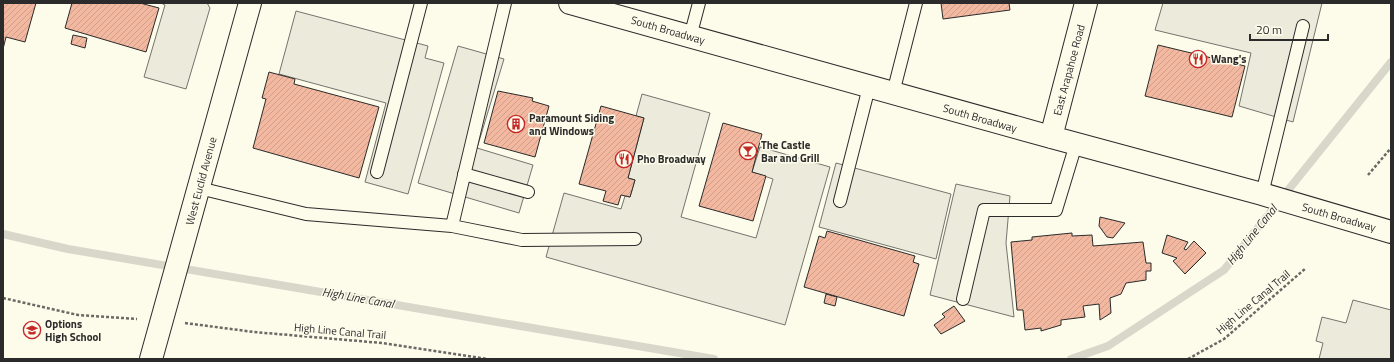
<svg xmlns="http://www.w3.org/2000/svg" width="1394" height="362" font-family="'Titillium Web',sans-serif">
	<defs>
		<pattern id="building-hatch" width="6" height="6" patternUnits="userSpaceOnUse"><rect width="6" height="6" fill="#f2b8a0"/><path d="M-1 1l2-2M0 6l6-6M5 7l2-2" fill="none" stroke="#d09e8a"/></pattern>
	</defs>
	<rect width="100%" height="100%" fill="#fdfbea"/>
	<path fill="#eceadb" stroke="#74746e" d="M161 3H207L210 8 186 89 144 77 165 5Z
		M1163 3H1322L1293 122 1239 106 1251 53 1155 30Z
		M296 11 428 46 425 58 444 63 408 194 365 182 386 103 279 74Z
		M458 46 504 59 477 148 533 165 519 213 418 183Z
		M642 94 710 113 681 217 756 238 773 179 752 172 760 147 830 167 785 325 546 257 564 193 621 209 625 196 630 197 635 180 628 178 644 118 636 116Z
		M836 163 951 194 936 259 819 227Z
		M956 184 1010 196 1006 243 1014 317 930 295Z
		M1353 300 1391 310V359H1319L1323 343 1316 341 1322 317 1346 323Z"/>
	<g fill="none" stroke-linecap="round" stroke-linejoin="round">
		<path stroke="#d8d7c9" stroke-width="8" d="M3 234 68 249 714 359
			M1071 359 1108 346 1224 270 1391 62"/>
	</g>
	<path fill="url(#building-hatch)" stroke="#2b2b2b" d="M3 3H36L25 42 6 37 3 49Z
		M72 3H140L159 8 146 52 65 28Z
		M941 3H1009L1010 10 943 19Z
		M73 35 87 38 85 48 71 44Z
		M1158 45 1245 66 1232 117 1145 96Z
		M269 72 295 79 294 84 379 107 359 178 253 148 266 99 262 98Z
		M498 91 533 98 532 101 549 106 535 157 484 143Z
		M601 106 644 118 628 178 635 180 630 197 621 195 618 205 603 201 606 191 579 184Z
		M723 123 762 134 752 172 766 176 753 221 699 206Z
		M1100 217 1125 223 1113 238 1107 237 1099 226Z
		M827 231 915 256 913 262 919 264 904 316 804 287 819 236 825 238Z
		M1072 233V236L1092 235 1093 246 1143 242 1146 263H1151V271H1146V280L1126 283 1121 294 1110 298 1111 313 1100 320 1099 304 1083 306 1085 317 1061 320V325L1041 331V328L1025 330 1023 310H1017L1011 242 1032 240V237Z
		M1167 235 1188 242 1184 249 1186 250 1194 241 1206 253 1185 274 1173 261 1177 258 1162 253Z
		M826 294 837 297 835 306 824 303Z
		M954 306 965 321 941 334 934 325 945 317 942 314Z"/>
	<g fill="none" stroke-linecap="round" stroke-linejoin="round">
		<defs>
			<path id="lane" d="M690 37 699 3
				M893 93 916 3
				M377 172 421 3
				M464 174 528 192
				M199 188 306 214 452 226 522 240 635 239
				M1262 194 1303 26
				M840 201 869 87
				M452 226 505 3
				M963 299 984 210H1056L1076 144"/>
			<path id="street" d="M151 359 250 3"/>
			<path id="primary" d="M570 3 1051 137 1262 194 1391 232
				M1051 137 1086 3"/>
		</defs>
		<use href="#lane" stroke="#2b2b2b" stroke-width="14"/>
		<use href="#street" stroke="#2b2b2b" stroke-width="24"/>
		<use href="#primary" stroke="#2b2b2b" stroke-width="24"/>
		<path stroke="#6a6964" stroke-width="2.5" stroke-dasharray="3 2" stroke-linecap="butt" d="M1368 175 1391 148
			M3 298 78 315 137 319
			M185 323 254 332 382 343 488 359
			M1188 359 1224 339 1306 268"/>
		<use href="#lane" stroke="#fdfbea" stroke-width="12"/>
		<use href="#street" stroke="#fdfbea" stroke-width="22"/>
		<use href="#primary" stroke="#fdfbea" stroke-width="22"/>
	</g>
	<defs>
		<symbol id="restaurant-ring" viewBox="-11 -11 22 22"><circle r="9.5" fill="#fdfbea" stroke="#c62828" stroke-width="1.5"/><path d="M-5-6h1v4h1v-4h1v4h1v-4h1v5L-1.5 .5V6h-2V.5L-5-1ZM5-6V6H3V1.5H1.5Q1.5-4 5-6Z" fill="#c62828"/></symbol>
		<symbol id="building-ring" viewBox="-11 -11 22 22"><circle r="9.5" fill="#fdfbea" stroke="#c62828" stroke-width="1.5"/><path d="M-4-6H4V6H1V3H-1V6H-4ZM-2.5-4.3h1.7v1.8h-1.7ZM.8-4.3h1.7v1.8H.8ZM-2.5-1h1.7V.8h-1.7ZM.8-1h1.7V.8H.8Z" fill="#c62828"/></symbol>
		<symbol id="bar-ring" viewBox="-11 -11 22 22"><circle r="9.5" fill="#fdfbea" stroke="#c62828" stroke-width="1.5"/><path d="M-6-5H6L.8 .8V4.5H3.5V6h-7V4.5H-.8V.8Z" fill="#c62828"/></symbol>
		<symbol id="school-ring" viewBox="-11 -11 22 22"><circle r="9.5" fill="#fdfbea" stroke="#c62828" stroke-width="1.5"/><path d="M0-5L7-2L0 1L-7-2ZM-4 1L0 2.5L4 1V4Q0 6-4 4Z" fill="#c62828"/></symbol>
	</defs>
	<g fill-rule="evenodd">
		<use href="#restaurant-ring" x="1188" y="49" width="20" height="20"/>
		<use href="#building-ring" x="506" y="114" width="20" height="20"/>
		<use href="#bar-ring" x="738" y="141" width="20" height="20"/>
		<use href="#restaurant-ring" x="614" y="149" width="20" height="20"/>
		<use href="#school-ring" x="22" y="320" width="20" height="20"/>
	</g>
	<g text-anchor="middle" stroke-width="3" stroke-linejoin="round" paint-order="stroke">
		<g font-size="11" fill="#2b2b2b" stroke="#fdfbea">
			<text transform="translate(668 30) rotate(16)" y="4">South Broadway</text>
			<text transform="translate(1069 70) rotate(-75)" y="4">East Arapahoe Road</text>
			<text transform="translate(980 118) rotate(16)" y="4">South Broadway</text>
			<text transform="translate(201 181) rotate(-75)" y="4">West Euclid Avenue</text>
			<text transform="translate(1339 217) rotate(16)" y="4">South Broadway</text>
			<text transform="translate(1253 302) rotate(-40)" y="4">High Line Canal Trail</text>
			<text transform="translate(340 331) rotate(5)" y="4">High Line Canal Trail</text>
		</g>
		<g font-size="11" font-weight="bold" fill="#2b2b2b" stroke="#fdfbea" text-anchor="start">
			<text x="1211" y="63">Wang's</text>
			<text x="529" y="122">Paramount Siding<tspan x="529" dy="13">and Windows</tspan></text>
			<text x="761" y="149">The Castle<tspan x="761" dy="13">Bar and Grill</tspan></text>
			<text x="637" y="163">Pho Broadway</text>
			<text x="45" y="328">Options<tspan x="45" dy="13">High School</tspan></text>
		</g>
		<g font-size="12" font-style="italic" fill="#2b2b2b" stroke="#fdfbea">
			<text transform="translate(1252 235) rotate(-51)" y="4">High Line Canal</text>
			<text transform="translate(358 298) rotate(10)" y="4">High Line Canal</text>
		</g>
	</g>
	<rect width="1394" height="362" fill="none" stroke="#2b2b2b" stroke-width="8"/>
	<path d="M1250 34v6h78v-6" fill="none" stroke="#2b2b2b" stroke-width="2"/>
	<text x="1256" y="34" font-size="12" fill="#2b2b2b" stroke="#fdfbea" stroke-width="3" paint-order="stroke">20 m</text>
</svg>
